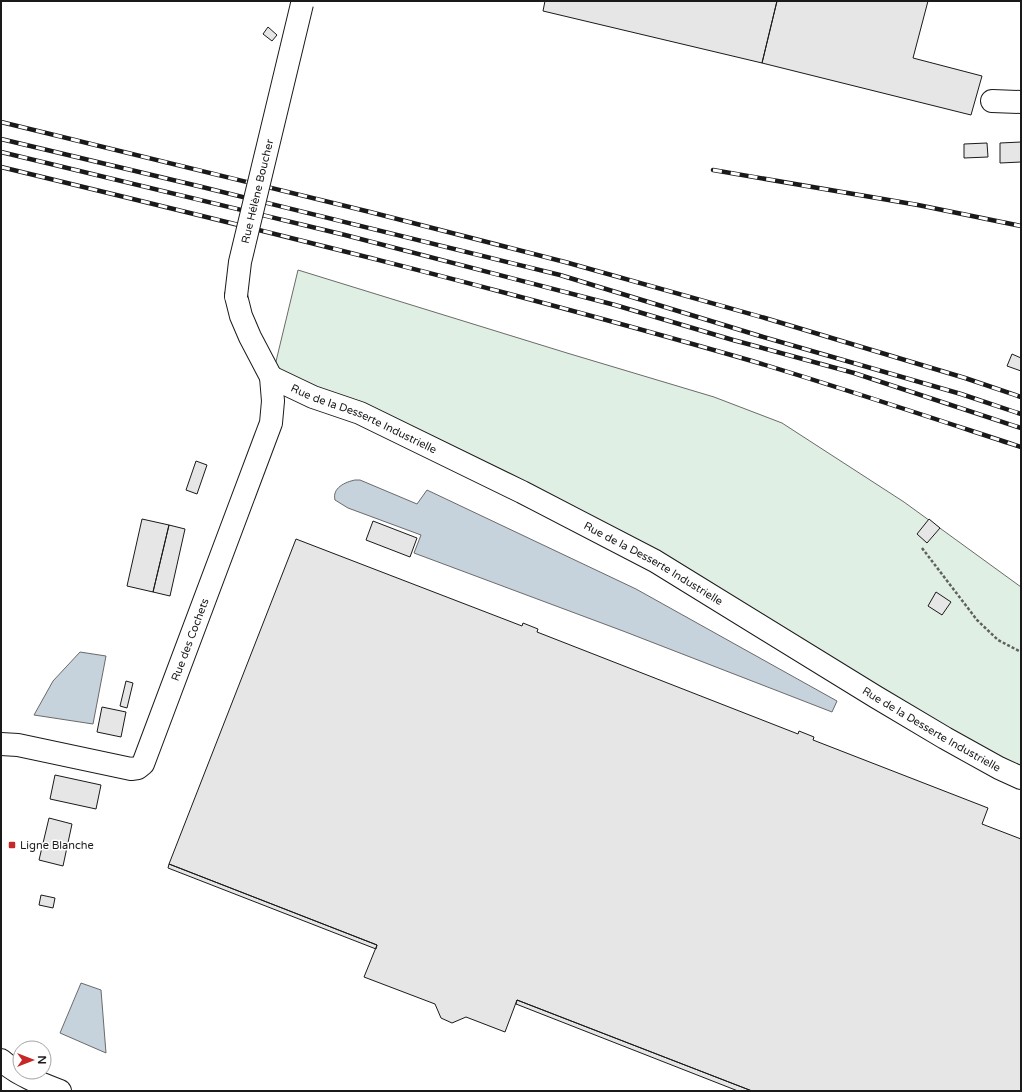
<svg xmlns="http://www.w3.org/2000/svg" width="1022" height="1092" font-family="'Varela Round',sans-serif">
	<rect width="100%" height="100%" fill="#fff"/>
	<path fill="#e0efe3" stroke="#6a6a6a" d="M298 270 567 353 714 397 782 423 904 502 1021 587V780L654 562 272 378Z"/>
	<path fill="#c6d2dc" stroke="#6a6a6a" d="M355 480H360L417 504 427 490 636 589 837 701 832 712 623 631 414 553 421 535 348 508 335 500C332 488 345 482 355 480Z
		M80 652 106 656 93 724 34 715 53 681Z
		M81 983 101 990 106 1053 60 1033Z"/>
	<path fill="#e6e6e6" stroke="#1a1a1a" d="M545 1H777L762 63 543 11Z
		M777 1H928L913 58 982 76 971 115 762 63Z
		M268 27 277 35 272 41 263 34Z
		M1021 142V162L1000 163V143Z
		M987 143 988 157 964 158V144Z
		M1012 354 1021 358V371L1007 366Z
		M196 461 207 465 197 494 186 490Z
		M142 519 169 525 153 592 127 586Z
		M929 519 940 528 927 543 917 534Z
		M373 521 417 538 410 557 366 540Z
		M169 525 185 529 170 596 153 592Z
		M296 539 522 626 523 623 538 629 537 632 798 734 799 731 814 737 813 740 988 808 982 824 1021 839V1091H752L517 1000 505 1032 466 1017 452 1023 441 1018 435 1004 364 977 377 945 169 864Z
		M936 592 951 602 942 615 928 606Z
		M126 681 133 683 127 708 120 706Z
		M102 707 126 712 121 737 97 732Z
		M55 775 101 785 96 809 50 799Z
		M49 818 72 824 63 866 39 860Z
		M169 864 377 945 376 949 168 868Z
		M41 895 55 898 53 908 39 905Z
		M517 1000 752 1091H738L516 1004Z"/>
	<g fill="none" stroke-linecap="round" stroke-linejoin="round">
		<defs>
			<g id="minor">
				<path d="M992 101 1021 102"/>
				<path id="s1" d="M271 377 313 397 360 413 522 492 655 561 876 697 945 738 999 768 1021 778"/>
				<path id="s2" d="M1 744 18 745 131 769 138 768 143 764 271 423 273 401 271 377 250 337 241 316 236 296"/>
				<path d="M1 1060C18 1075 39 1083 60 1091"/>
			</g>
		</defs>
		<use href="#minor" stroke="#1a1a1a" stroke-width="24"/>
		<path stroke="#5f5f5f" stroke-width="2.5" stroke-dasharray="3 2" stroke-linecap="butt" d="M922 548 977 620 998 640 1021 652"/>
		<use href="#minor" stroke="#fff" stroke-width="22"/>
		<defs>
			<path id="rail" d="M1 122 370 212 565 262 765 318 965 378 1021 397
				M1 139 198 186 560 275 760 336 961 394 1021 414
				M1 152 345 235 615 305 733 340 854 373 1021 428
				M1 167C253 228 504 289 752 361 842 388 932 418 1021 447
				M713 170 918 205 1021 226"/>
		</defs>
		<use href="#rail" stroke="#1a1a1a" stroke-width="4.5"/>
		<use href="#rail" stroke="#fff" stroke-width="3" stroke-dasharray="9" stroke-linecap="butt"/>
		<defs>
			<g id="minor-bridge">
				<path id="s3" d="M236 296 240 262 302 4"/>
			</g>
		</defs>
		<use href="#minor-bridge" stroke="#1a1a1a" stroke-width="24" stroke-linecap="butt"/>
		<use href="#minor-bridge" stroke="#fff" stroke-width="22"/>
	</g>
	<rect fill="#c62828" stroke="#fff" stroke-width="1.5" x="8" y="841" width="8" height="8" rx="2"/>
	<g text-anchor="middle" stroke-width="3" stroke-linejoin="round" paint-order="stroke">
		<g font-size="11" fill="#1a1a1a" stroke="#fff">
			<text dy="4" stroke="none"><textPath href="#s3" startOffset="107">Rue Hélène Boucher</textPath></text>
			<text dy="4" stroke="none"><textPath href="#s1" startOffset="102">Rue de la Desserte Industrielle</textPath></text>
			<text dy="4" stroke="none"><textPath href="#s1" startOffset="426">Rue de la Desserte Industrielle</textPath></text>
			<text dy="4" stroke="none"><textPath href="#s2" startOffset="279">Rue des Cochets</textPath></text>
			<text dy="4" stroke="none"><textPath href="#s1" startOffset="750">Rue de la Desserte Industrielle</textPath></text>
		</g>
		<g font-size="11" fill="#1a1a1a" stroke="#fff" text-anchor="start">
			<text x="20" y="849">Ligne Blanche</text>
		</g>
	</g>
	<rect width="1022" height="1092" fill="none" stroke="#1a1a1a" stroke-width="4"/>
	<g transform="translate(32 1060) rotate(90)"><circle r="19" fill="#ffffff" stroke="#a3a3a3"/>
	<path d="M0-3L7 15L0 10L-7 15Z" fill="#c62828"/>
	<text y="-6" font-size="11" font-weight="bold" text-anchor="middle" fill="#1a1a1a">N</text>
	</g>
</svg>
